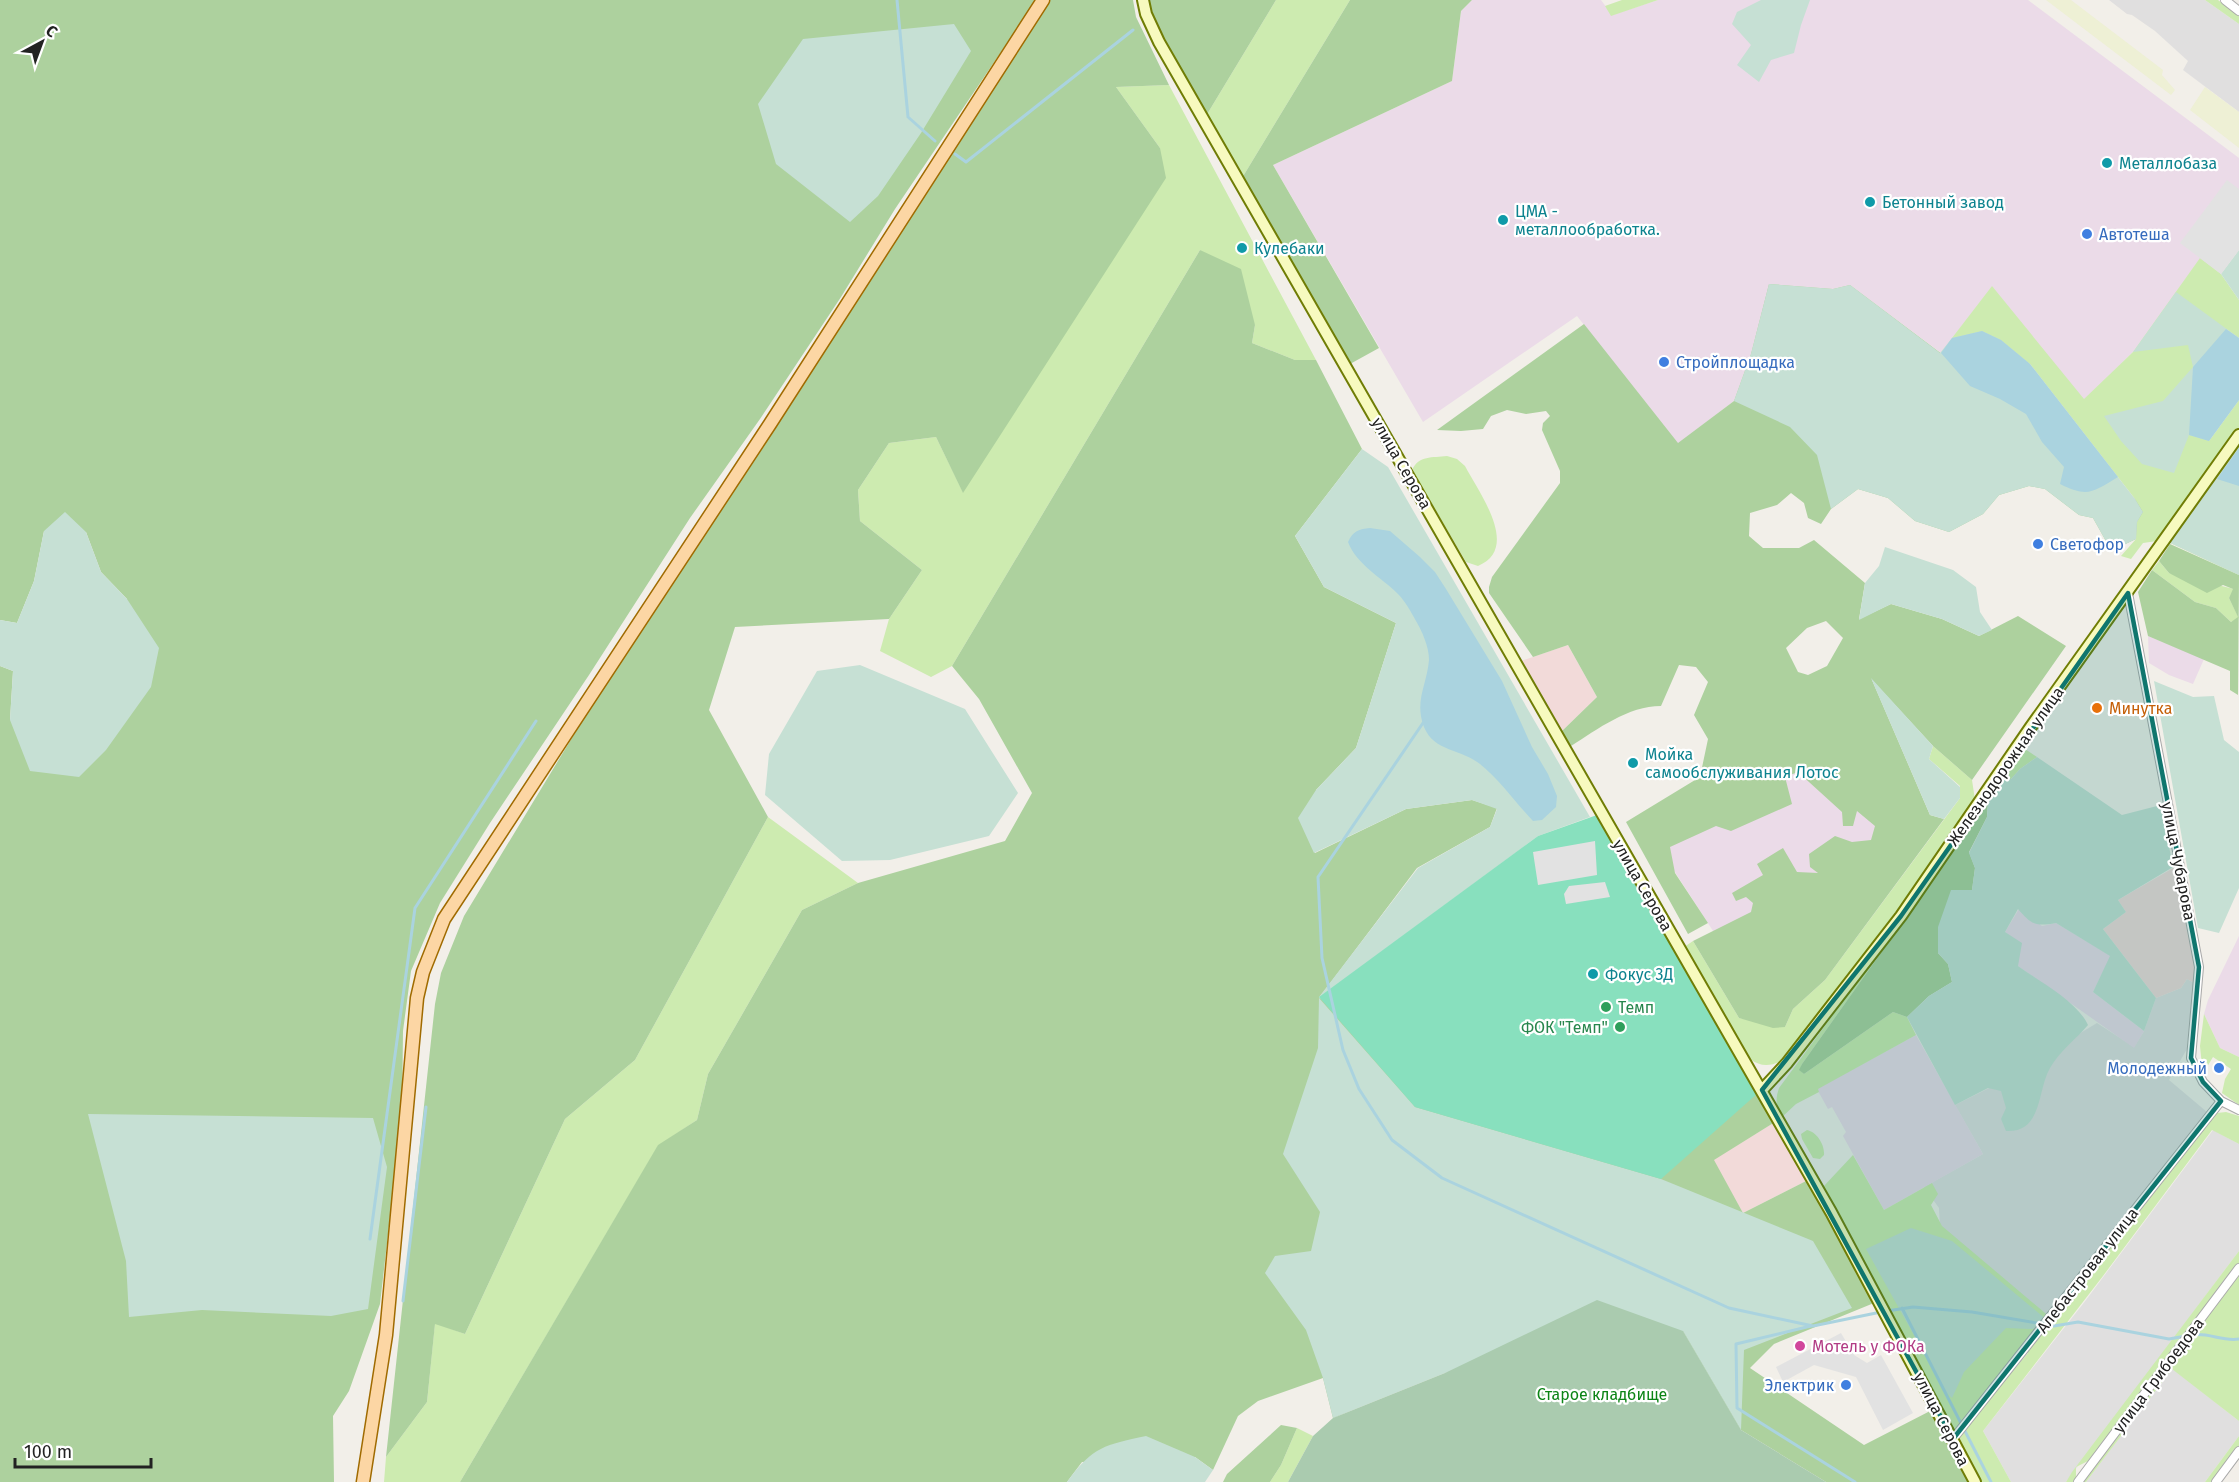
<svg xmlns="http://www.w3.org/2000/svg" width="2239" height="1482" font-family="'Fira Sans',sans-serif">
	<rect width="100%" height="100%" fill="#f2efe9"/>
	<path fill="#e0dfdf" d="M2109 0H2205L2239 24V112L2183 70 2188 61 2155 31 2132 15 2127 14Z
		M2187 979 2198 985 2191 1004 2187 1049 2169 1080 2207 1112 2047 1316 1940 1227 1939 1208 1924 1187 1983 1154 1955 1105 1989 1088 2097 1023 2134 1047 2144 1031 2156 998 2181 988Z
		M2213 1130 2239 1144V1251L2066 1482H2011L1983 1431 2086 1300Z
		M2172 1368 2239 1421V1436L2205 1482H2086Z"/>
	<path fill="#f2dad9" d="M1568 645 1597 697 1561 732 1521 661Z
		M2180 864 2199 967 2198 985 2187 979 2181 988 2156 998 2103 929 2126 912 2118 900Z
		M1775 1122 1808 1180 1743 1213 1713 1160Z"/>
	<path fill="#ebdbe8" d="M1472 0H1601L1612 15 1658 0H2028L2239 158V250L2221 274 2200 259 2133 352 2084 400 1992 287 1941 353 1850 285 1833 289 1770 284 1751 354 1734 401 1678 444 1577 316 1423 422 1273 165 1452 81 1461 11Z
		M2148 636 2204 659 2193 684 2169 675 2149 663Z
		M1823 698 1919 836 1759 1002 1649 832Z
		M2019 909 2042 926 2056 923 2111 956 2093 992 2144 1031 2134 1048 2018 966 2005 932Z
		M2239 936V1057L2220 1048 2204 1014 2208 1000Z
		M1916 1035 1983 1154 1884 1210 1843 1136 1846 1132 1832 1107 1828 1109 1817 1089Z"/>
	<path fill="#eef0d5" d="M2046 0H2071L2163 70 2162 75 2175 90 2171 95Z
		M2205 87 2239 112V148L2190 110Z"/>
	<path fill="#cdebb0" d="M1276 0H1350L1242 178 1206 116Z
		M1622 0H1658L1611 16 1605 6Z
		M2205 0H2218L2239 16V24Z
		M1169 85 1316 360H1295L1252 343 1255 325 1200 250 952 666 931 677 880 651 889 619 922 570 860 521 858 490 889 443 936 437 963 492 1160 148 1116 87Z
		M2200 258 2221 274 2239 300V338L2226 329 2209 441 2239 400V575L2164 540 2143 543 2131 559 2121 556 2136 539 2137 522 2142 512 2135 499 2030 364 1952 338 1992 286 2084 399 2133 352Z
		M1447 456 1457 459 1465 466C1479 493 1521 548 1478 566L1466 562 1412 470C1419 455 1432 458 1447 456Z
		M2159 561 2169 573 2234 589 2229 598 2239 618 2231 622 2216 608 2195 602 2152 570Z
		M1933 746 1972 780 1975 800 1898 914 1786 1059C1772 1066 1762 1068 1750 1059L1684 947 1693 941 1739 1018 1785 1027 1793 1009 1825 980 1960 798V786L1929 759Z
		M2025 749 2037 757 2020 769 2011 779 2004 780 1802 1064 1800 1070 1804 1074 1893 1012 1907 1017 1916 1035 1818 1089 1819 1092 1796 1104 1782 1117C1776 1106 1775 1100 1779 1088L1903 920 2019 753Z
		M768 817 858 883 802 910 708 1074 697 1120 658 1146 460 1482H384L386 1457 427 1402 435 1323 465 1334 565 1119 635 1060Z
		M2204 1014 2220 1048 2239 1057V1105L2222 1093 2225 1079 2231 1069 2213 1057 2207 1067 2202 1066 2200 1046Z
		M2226 1112 2239 1116V1144L2212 1130 2103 1276 1983 1431 2011 1482H1981L1958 1436 2028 1353 2026 1351 1955 1431 1823 1187 1853 1155 1884 1210 1932 1183 1938 1194 1931 1205 1942 1226 2051 1318 2079 1283 2091 1272 2212 1118 2217 1113Z
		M1807 1130C1817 1132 1825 1145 1824 1155L1820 1159 1813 1158 1802 1139 1801 1134Z
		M2239 1251V1263L2220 1290 2088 1461 2076 1467V1478L2073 1482H2066L2072 1472Z
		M2239 1274V1421L2172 1369 2086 1482H2083L2172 1360Z
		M1297 1428 1313 1436 1288 1482H1270L1281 1465Z
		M2239 1436V1446L2211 1482H2205Z"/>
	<path fill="#add19e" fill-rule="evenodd" d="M0 0H1036L895 209 841 297 760 419 690 518 589 675 490 823 440 903 411 971 403 1031 402 1112 380 1304 349 1391 333 1416 334 1482H0V666L13 671 10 720 127 599 101 572 86 532 44 531 34 581 17 623 0 620Z
		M1048 0H1133L1136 17 1169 85 1116 87 1160 148 1166 178 963 493 936 437 889 443 858 490 860 521 922 570 889 619 735 627 709 710 768 817 635 1060 565 1119 465 1334 435 1324 427 1402 386 1457 435 1004 441 973 464 916 678 563Z
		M1147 0H1276L1206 116 1161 39Z
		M1350 0H1472L1461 11 1452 81 1273 165 1379 348 1350 364 1242 178Z
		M1200 250 1241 269 1255 325 1252 343 1295 360H1316L1362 449 1295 536 1324 587 1396 623 1356 748 1316 790 1315 853 1406 809 1472 800 1497 808 1490 827 1417 868 1319 998 1758 1093 1775 1122 1714 1160 1743 1213 1808 1180 1874 1303 1774 1344 1750 1368 1864 1445 1932 1410 1969 1482H1826L1741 1430 1683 1331 1597 1300 1333 1418 1323 1378 1258 1401 1238 1416 1213 1470 1195 1457 1082 1462 1067 1482H460L658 1145 697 1120 708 1074 802 910 858 883 1005 841 1032 793 979 699 952 666Z
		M1769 284 1833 289 1850 285 2135 499 2143 512 2137 522 2136 539 2117 548 2107 543 2093 518 2079 515 2045 489 2029 486 1999 495 1983 514 1949 532 1915 521 1888 498 1858 489 1831 509 1821 524 1808 518 1804 503 1791 493 1777 505 1750 513 1749 536 1763 548H1799L1814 540 1865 583 1859 619 1891 604 1942 619 1979 636 2018 616 2066 646 1972 780 1933 746 1872 680 1930 815 1944 819 1825 980 1793 1009 1785 1027 1773 1028 1739 1018 1693 941 1751 912 1753 903 1746 897 1736 901 1732 893 1763 875 1757 864 1783 848 1797 872 1818 873 1810 867 1809 854 1835 836 1852 842 1871 840 1875 826 1857 811 1853 826H1843L1842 812 1798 772 1785 777 1792 804 1731 831 1716 826 1670 847 1675 873 1708 923 1688 934 1626 822 1700 777 1708 739 1694 715 1708 682 1696 667 1679 665 1661 706C1628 706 1598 729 1571 746L1561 732 1597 697 1568 645 1533 657 1489 593V587L1492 577 1560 483V471L1542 430 1543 423 1550 416 1546 411 1526 414 1507 410 1491 416 1483 429 1461 431 1437 430 1584 324 1678 443 1734 401 1751 354ZM1826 621 1843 638 1827 666 1808 675 1798 672 1786 648 1807 628Z
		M2170 544 2239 575 2238 695 2230 690V671L2148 636 2138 592 2152 570 2195 602 2216 608 2231 622 2238 617 2229 598 2233 589 2223 585 2207 593 2169 573 2159 561Z
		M1988 802 1987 817 1969 852 1975 868 1972 890 1938 953 1948 964 1952 982 1929 996 1907 1017 1893 1012 1804 1074 1799 1070 1802 1064Z
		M1281 1425 1297 1428 1281 1465 1270 1482H1223L1227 1474Z"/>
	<path fill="#c6e0d4" d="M1761 0H1810L1801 25 1794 53 1771 60 1759 82 1737 65 1751 45 1732 24 1737 12Z
		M954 24 971 51 921 133 878 196 850 222 776 164 758 104 803 39Z
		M2239 250V300L2221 274Z
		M1769 284 1833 289 1850 285 1940 353 1952 338 1982 331 2001 340 2030 364 2135 499 2143 512 2137 522 2136 539 2117 548 2107 543 2093 518 2079 515 2045 489 2029 486 1999 495 1983 514 1949 532 1915 521 1888 498 1858 489 1831 509 1817 455 1790 427 1734 401 1751 354Z
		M2176 292 2239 338V400L2209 441 2189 435 2174 473 2142 464 2121 441 2104 416 2163 401 2193 367 2188 345 2133 352Z
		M2239 435V575L2164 540Z
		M1362 449 1388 467 1590 817 1538 836 1319 998 1415 1107 1661 1179 1813 1241 1852 1308 1744 1350 1741 1430 1683 1331 1445 1373 1333 1418 1323 1378 1306 1330 1265 1273 1275 1256 1311 1251 1320 1212 1283 1154 1318 1048 1319 997 1418 868 1490 827 1497 809 1472 800 1406 809 1314 853 1298 818 1316 790 1356 748 1396 623 1324 587 1295 536Z
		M65 512 86 532 101 572 127 599 159 648 151 687 106 750 79 777 30 771 10 720 13 671 0 666V620L17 623 34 581 44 531Z
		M1885 547 1953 570 1976 587 1980 612 1992 630 1979 636 1942 619 1891 604 1859 620 1865 583 1879 566Z
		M860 665 965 709 1018 793 989 836 890 860 842 861 765 795 769 754 817 671Z
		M1871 678 1933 746 1929 759 1960 787V798L1944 819 1930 815Z
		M2154 681 2193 697 2214 696 2224 740 2239 752V888L2219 933 2198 928Z
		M2037 757 2122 815 2161 805 2173 867 2118 900 2126 912 2103 929 2156 998 2144 1031 2093 992 2110 956 2056 923C2035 927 2031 924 2018 909L2005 932 2022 943 2018 966C2039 981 2078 1002 2088 1025 2076 1039 2059 1052 2050 1068 2037 1090 2043 1133 2006 1131L2001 1119 2006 1108 2001 1091 1988 1088 1955 1105 1907 1017 1929 996 1952 982 1948 964 1938 953V927L1951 890H1972L1975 868 1969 853 1987 817 1988 802 2004 779H2011L2020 769Z
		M88 1114 373 1118 387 1167 368 1309 331 1316 202 1310 129 1317 126 1261Z
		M1911 1228 1952 1241 2047 1320 2042 1326 2032 1329 2006 1328 1964 1372 1952 1398 1945 1391 1866 1249Z
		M1146 1436 1195 1457 1213 1470 1205 1482H1067C1093 1446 1105 1445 1146 1436Z"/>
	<path fill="#aacbaf" d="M1597 1300 1683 1331 1741 1430 1826 1482H1288L1313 1436 1333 1418 1445 1373Z"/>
	<path fill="#88e0be" d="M1597 815 1758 1093 1661 1179 1415 1107 1319 997 1538 836Z"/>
	<path fill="#e2e2e2" d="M2227 180 2239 189V250L2221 274 2180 243Z
		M1595 841 1597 875 1538 885 1533 852Z
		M1605 882 1610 897 1566 904 1564 894 1569 886Z
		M1841 1333 1854 1355 1867 1363 1881 1355 1913 1413 1883 1430 1856 1377 1814 1365 1783 1382 1776 1367Z"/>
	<path fill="#aad3df" d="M2226 329 2239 338V400L2209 441 2189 435 2193 367Z
		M1982 331 2001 340 2030 364 2118 477C2093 492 2088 498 2060 484L2064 467 2042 442 2026 414 2000 399 1970 386 1941 353 1952 338Z
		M2239 448V486L2217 479Z
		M1370 528 1390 531 1420 557 1435 572 1446 589 1502 681 1532 747 1548 774 1557 796 1556 807 1542 820 1533 821C1515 802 1500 780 1480 764 1462 749 1434 752 1424 727 1414 701 1427 685 1429 660 1429 647 1422 631 1416 621 1411 612 1405 601 1398 594 1381 577 1357 565 1348 542 1353 531 1359 529 1370 528Z"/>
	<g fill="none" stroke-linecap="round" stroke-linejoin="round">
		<path stroke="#aad3df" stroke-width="3" d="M897 0 908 117 935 141
			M955 154 966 162 1133 30
			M1425 720 1318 877 1322 958 1343 1050 1359 1089 1392 1140 1442 1178 1729 1308 1813 1326 1881 1312
			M370 1239 415 908 536 721
			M403 1301 426 1107
			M1902 1308 1991 1482
			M1887 1311 1913 1307 1972 1312 2054 1326 2078 1322 2169 1339 2186 1336
			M1811 1326 1736 1344 1737 1408 1855 1482
			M2192 1335C2208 1332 2223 1342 2239 1339"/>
		<defs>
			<path id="street" d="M2225 0 2239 11
				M2128 593 2199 967 2191 1058 2203 1082 2221 1101 2239 1110
				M1953 1439 2221 1101
				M2078 1482 2239 1268
				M2216 1482 2239 1451"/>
			<path id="secondary" d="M1143 0 1146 14 1159 42 1831 1212 1975 1482
				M1762 1090 1787 1063 1901 916 2030 728 2239 435"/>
			<path id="primary" d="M363 1482 386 1335 417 998 423 972 444 919 770 424 1043 0"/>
		</defs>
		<use href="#street" stroke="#a9a9a9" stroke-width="10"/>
		<use href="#secondary" stroke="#707d05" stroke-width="14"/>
		<use href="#primary" stroke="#a06b00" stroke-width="15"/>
		<use href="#street" stroke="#fff" stroke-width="8"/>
		<use href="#secondary" stroke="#f7fabf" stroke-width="10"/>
		<use href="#primary" stroke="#fcd6a4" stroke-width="12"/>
	</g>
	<path fill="#0f766e" fill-opacity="0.2" stroke="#0f766e" stroke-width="4.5" stroke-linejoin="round" d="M2128 593 2199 967 2191 1058 2203 1082 2221 1101 1953 1439 1762 1090 1901 916Z"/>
	<g fill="#0f9aa8" stroke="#fff" stroke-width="2">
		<circle cx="2107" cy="163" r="6"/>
		<circle cx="1870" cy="202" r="6"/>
		<circle cx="1503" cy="220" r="6"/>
		<circle cx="1242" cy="248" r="6"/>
		<circle cx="1633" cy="763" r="6"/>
		<circle cx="1593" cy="974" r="6"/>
	</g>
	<g fill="#3f7fe0" stroke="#fff" stroke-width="2">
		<circle cx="2087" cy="234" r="6"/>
		<circle cx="1664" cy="362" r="6"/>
		<circle cx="2038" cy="544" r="6"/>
		<circle cx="2219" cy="1068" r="6"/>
		<circle cx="1846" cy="1385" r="6"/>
	</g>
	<circle fill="#e8710a" stroke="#fff" stroke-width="2" cx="2097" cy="708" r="6"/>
	<g fill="#2e9e5b" stroke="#fff" stroke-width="2">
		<circle cx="1606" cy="1007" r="6"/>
		<circle cx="1620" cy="1027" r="6"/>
	</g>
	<circle fill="#d1479c" stroke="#fff" stroke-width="2" cx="1800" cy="1346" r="6"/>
	<g text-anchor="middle" stroke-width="4.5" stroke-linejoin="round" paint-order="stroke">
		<g font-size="16" fill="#0d838f" stroke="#fff" text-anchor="start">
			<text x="2119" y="169">Металлобаза</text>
			<text x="1882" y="208">Бетонный завод</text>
			<text x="1515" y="217">ЦМА -<tspan x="1515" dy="18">металлообработка.</tspan></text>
			<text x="1254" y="254">Кулебаки</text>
			<text x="1645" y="760">Мойка<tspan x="1645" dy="18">самообслуживания Лотос</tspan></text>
			<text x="1605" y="980">Фокус 3Д</text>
		</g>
		<g font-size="16" fill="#366cbe" stroke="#fff" text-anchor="start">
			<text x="2099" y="240">Автотеша</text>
			<text x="1676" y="368">Стройплощадка</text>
			<text x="2050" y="550">Светофор</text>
			<text x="2207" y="1074" text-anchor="end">Молодежный</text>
			<text x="1834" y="1391" text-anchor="end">Электрик</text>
		</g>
		<g font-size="16" fill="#222" stroke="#fff">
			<text transform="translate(1402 463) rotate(60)" y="6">улица Серова</text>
			<text transform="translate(2005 766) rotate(-55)" y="6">Железнодорожная улица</text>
			<text transform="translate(2179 861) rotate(79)" y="6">улица Чубарова</text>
			<text transform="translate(1643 885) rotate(60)" y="6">улица Серова</text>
			<text transform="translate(2087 1270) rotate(-52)" y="6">Алебастровая улица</text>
			<text transform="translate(2158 1375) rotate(-53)" y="6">улица Грибоедова</text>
			<text transform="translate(1942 1419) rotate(63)" y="6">улица Серова</text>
		</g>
		<g font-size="16" fill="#c56008" stroke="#fff" text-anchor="start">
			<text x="2109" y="714">Минутка</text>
		</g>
		<g font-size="16" fill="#27864d" stroke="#fff" text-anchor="start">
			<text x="1618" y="1013">Темп</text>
			<text x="1608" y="1033" text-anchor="end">ФОК "Темп"</text>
		</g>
		<g font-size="16" fill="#b23c85" stroke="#fff" text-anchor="start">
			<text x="1812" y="1352">Мотель у ФОКа</text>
		</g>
		<g font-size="16" fill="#0c8416" stroke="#fff">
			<text x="1602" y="1400">Старое кладбище</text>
		</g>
	</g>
	<g transform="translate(42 42) rotate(41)" stroke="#ffffff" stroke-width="4.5" paint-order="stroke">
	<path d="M0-4.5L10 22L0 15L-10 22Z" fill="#222222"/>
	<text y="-9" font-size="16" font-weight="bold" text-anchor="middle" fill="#222222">С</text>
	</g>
	<path d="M15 1458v9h136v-9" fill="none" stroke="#222222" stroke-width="3"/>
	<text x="24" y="1458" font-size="18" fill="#222222" stroke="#ffffff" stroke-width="4.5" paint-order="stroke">100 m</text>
</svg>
